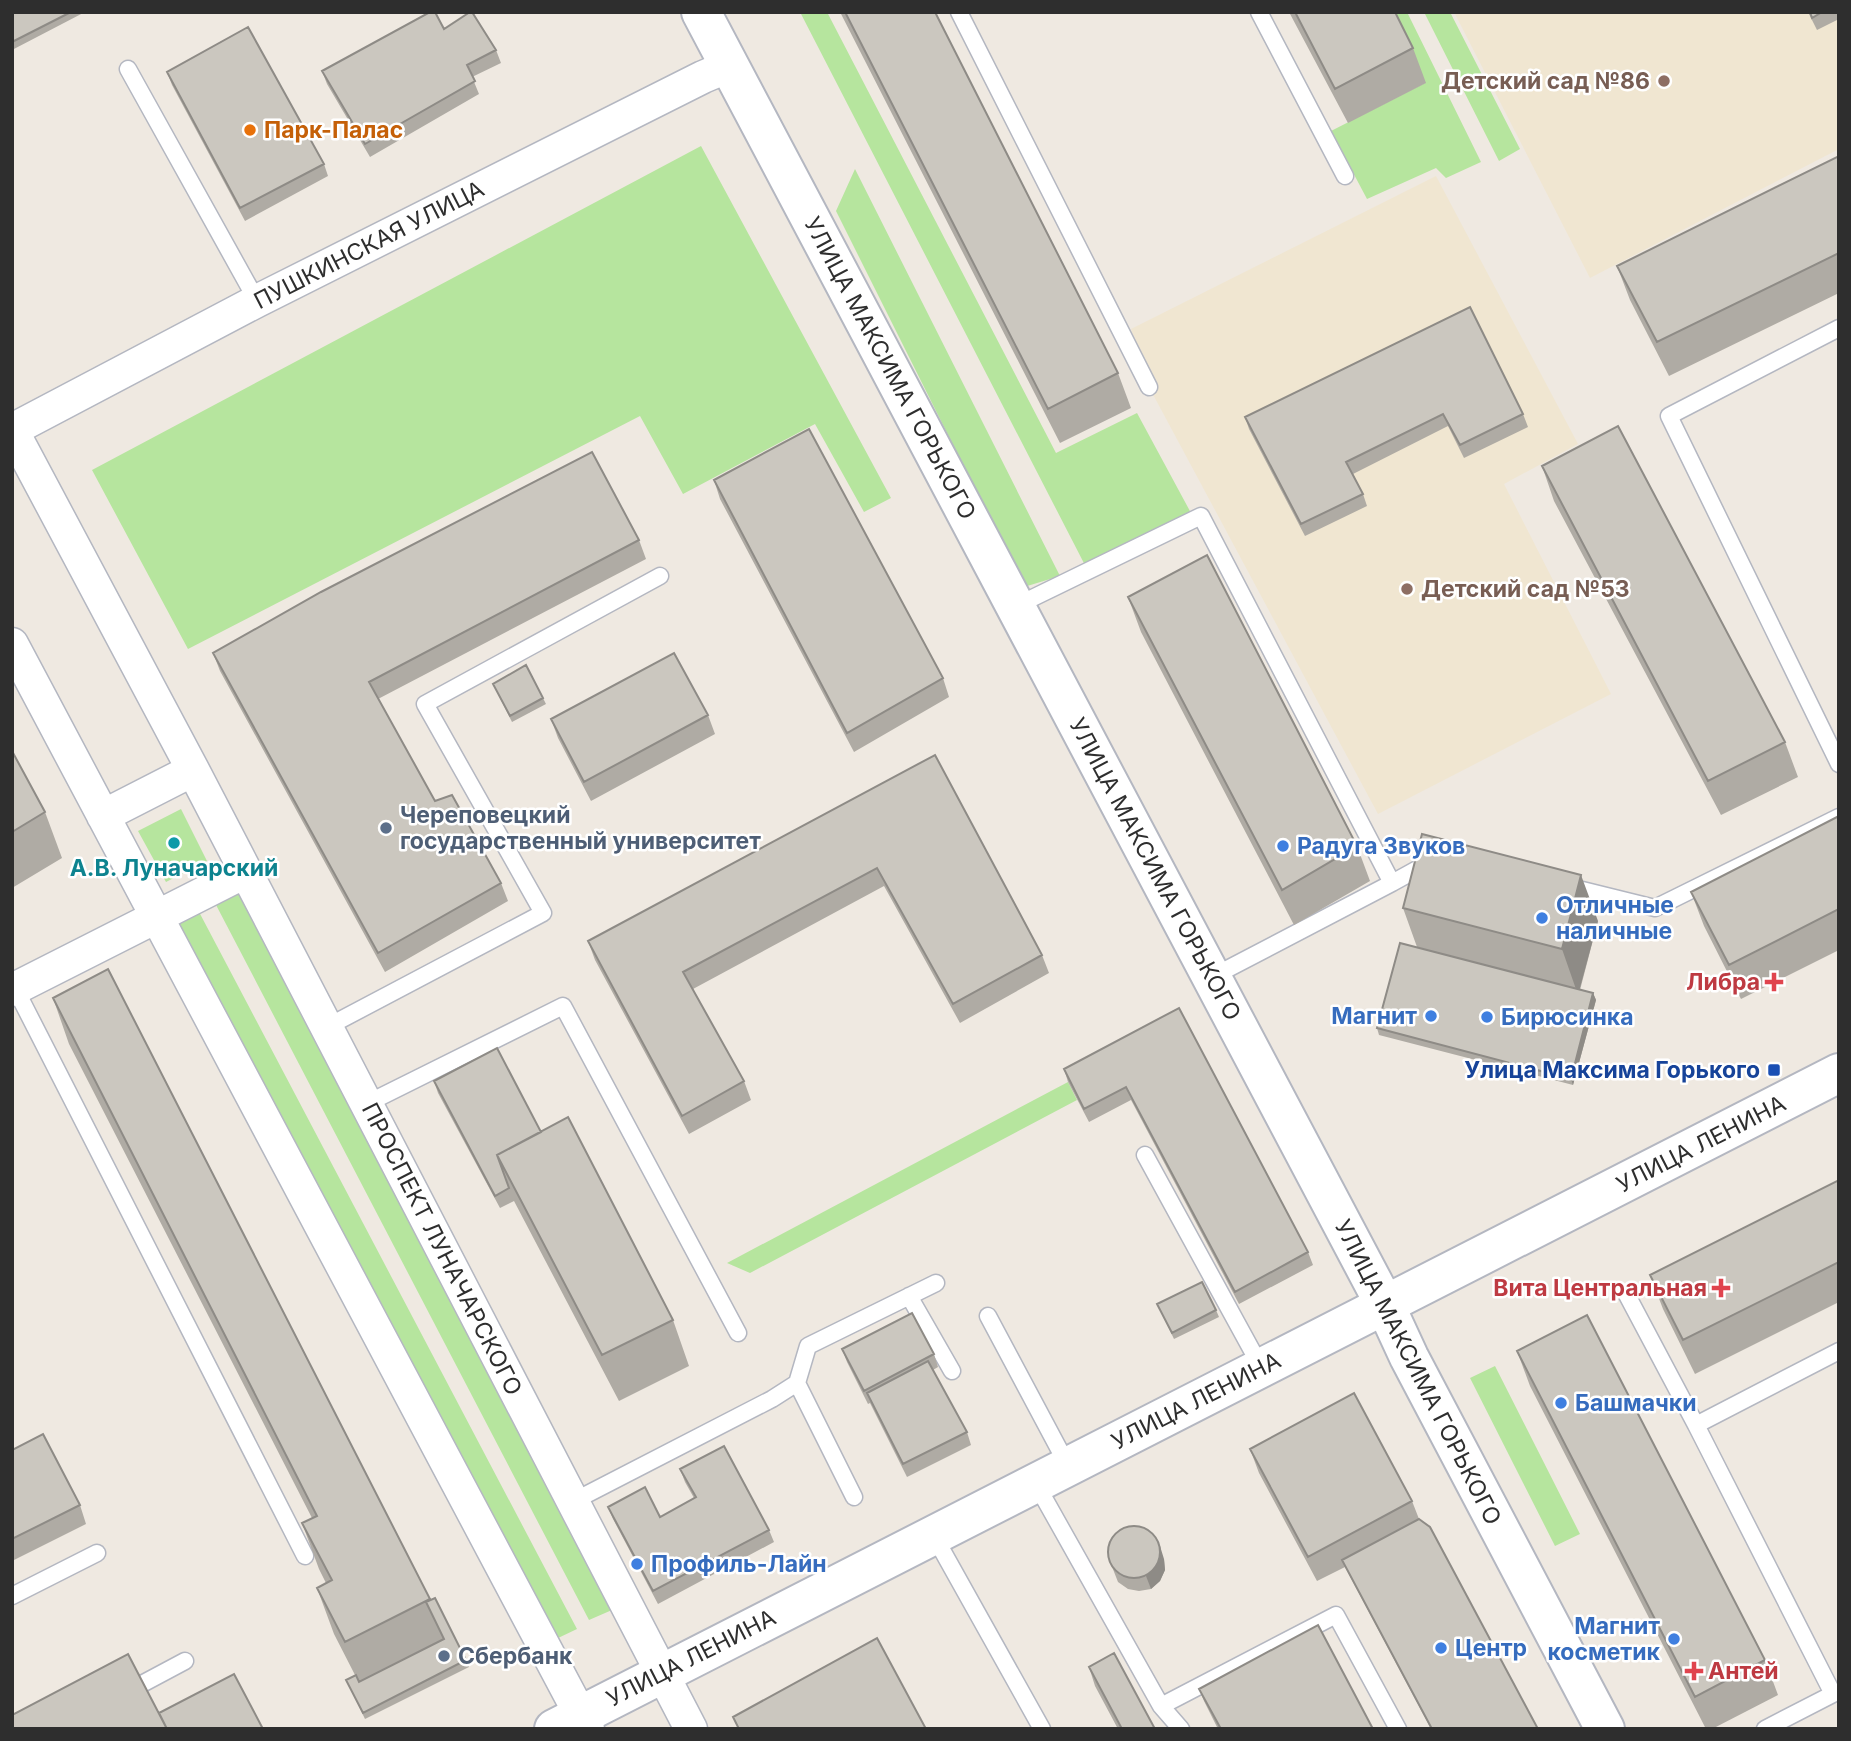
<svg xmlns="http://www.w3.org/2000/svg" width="1851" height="1741" font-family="Inter,sans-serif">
	<rect width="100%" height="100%" fill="#efe9e1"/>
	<path fill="#f0e6d1" d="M1454 12H1839V149L1590 278Z
		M1436 176 1578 444 1504 484 1611 694 1378 814 1149 387 1131 329Z"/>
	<path fill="#b6e59e" d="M800 12H827L1056 453 1137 413 1191 513 1088 571Z
		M1389 12H1407L1481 162 1446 178 1436 168 1367 199 1331 131 1425 83Z
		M1424 12H1450L1520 149 1499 161Z
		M701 146 891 498 864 512 815 424 683 494 640 416 188 649 92 470Z
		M855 169 1060 576 1024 587 836 211Z
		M181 809 207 861 166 882 138 831Z
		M241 890 612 1610 589 1620 215 903Z
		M198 910 577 1629 556 1639 176 924Z
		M1068 1082 1077 1100 750 1273 727 1263Z
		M1495 1366 1580 1534 1555 1546 1470 1378Z"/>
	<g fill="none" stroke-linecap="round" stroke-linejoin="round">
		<defs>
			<path id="service" d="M959 12 1149 387
				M1259 12 1345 176
				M128 69 257 301
				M1839 328 1669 416 1839 764
				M1016 606 1201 516 1392 883 1212 977
				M1392 883 1430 862
				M1566 886 1655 908 1839 817
				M13 984 305 1556
				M327 1027 543 913 425 704 660 576
				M366 1104 563 1006 738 1333
				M1145 1155 1261 1367
				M1627 1295 1696 1425
				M909 1296 952 1371
				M988 1316 1068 1466
				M797 1383 808 1346 936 1283
				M1035 1482 1161 1706 1181 1729
				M572 1502 772 1399 797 1383 854 1497
				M933 1534 1042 1729
				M12 1596 97 1553
				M125 1693 185 1661
				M1161 1706 1336 1615 1398 1729
				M1765 1729 1833 1694 1696 1425 1839 1351"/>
			<path id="minor" d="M12 430 193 770 691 1729
				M12 430 257 301 703 77 729 66
				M12 644 588 1729
				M103 816 193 770
				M12 990 245 872"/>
			<path id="tertiary" d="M701 12 1385 1305 1409 1357 1605 1729
				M554 1729 1839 1073"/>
		</defs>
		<use href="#service" stroke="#b4b7c1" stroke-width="19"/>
		<use href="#minor" stroke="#b4b7c1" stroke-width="35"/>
		<use href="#tertiary" stroke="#b4b7c1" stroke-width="42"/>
		<use href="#service" stroke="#fff" stroke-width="16"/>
		<use href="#minor" stroke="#fff" stroke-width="32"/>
		<use href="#tertiary" stroke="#fff" stroke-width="38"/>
	</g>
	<path fill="#afaba4" d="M12 12H85L12 50Z
		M840 12H935L1118 373 1131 408 1060 443Z
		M1289 12H1395L1413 48 1426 83 1348 123Z
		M1808 12H1839V19L1817 30Z
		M444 29 496 50 501 63 472 77 479 94 370 157 327 84 322 71Z
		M167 72 324 164 328 176 245 221 172 85Z
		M1839 156V293L1669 376 1630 300 1617 266Z
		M1470 307 1523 414 1528 427 1464 458 1448 426 1353 474 1363 494 1367 506 1305 536 1249 429 1245 417Z
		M1542 466 1785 742 1798 777 1721 815 1554 501Z
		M714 480 943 678 949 697 854 752 720 499Z
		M639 540 646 559 378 699 435 801 501 883 508 901 385 972 220 671 213 653Z
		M1128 597 1357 846 1370 881 1294 925 1141 632Z
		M493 684 543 698 546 704 512 722Z
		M708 715 715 734 591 801 558 738 551 719Z
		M12 751 45 812 62 858 12 888Z
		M935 755 1042 955 1049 973 960 1023 884 886 693 989 744 1081 751 1100 689 1134 595 960 588 941Z
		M1839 816V950L1741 999 1704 926 1691 892Z
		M1403 908 1598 921 1580 990 1593 993 1596 1000 1573 1085 1379 1035 1377 1028 1417 947Z
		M53 998 430 1600 466 1660 469 1667 365 1719 346 1680 355 1675 334 1634 317 1588 326 1583 319 1569 302 1523 312 1518 69 1044Z
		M1179 1008 1308 1252 1313 1265 1239 1304 1131 1100 1089 1122 1068 1082 1064 1069Z
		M434 1081 541 1132 673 1320 689 1366 619 1401 514 1201 500 1208 438 1093Z
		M1839 1180V1302L1695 1374 1663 1309 1650 1275Z
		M1157 1304 1216 1310 1219 1317 1174 1339Z
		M842 1349 934 1354 938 1367 933 1370 967 1432 971 1445 907 1477 870 1403 868 1404 847 1362Z
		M1517 1351 1765 1660 1778 1695 1712 1729H1706L1530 1386Z
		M1250 1449 1412 1501 1419 1519 1538 1729H1431L1345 1567 1317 1581 1259 1473Z
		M12 1450 80 1505 86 1524 12 1561Z
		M680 1469 769 1530 774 1542 658 1604 613 1519 608 1507 660 1517 694 1498 685 1482Z
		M1109 1559H1164L1165 1570 1160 1581 1151 1589 1139 1591 1128 1589 1118 1582Z
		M1089 1667 1155 1729H1118L1095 1686Z
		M1199 1689 1373 1729H1218L1204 1701Z"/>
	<path fill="#8e8b86" d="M1581 875 1598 921 1578 995 1562 949Z
		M1593 993 1596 1000 1573 1085 1571 1079Z
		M1160 1546 1164 1559 1165 1570 1160 1581 1151 1589 1146 1576Z"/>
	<path fill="#cbc7bf" stroke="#8e8b86" stroke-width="2" d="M12 12H71L12 42Z
		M430 12H435L444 29 470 12H472L496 50 467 65 475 81 365 144 322 71Z
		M845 12H935L1118 373 1048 409Z
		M1295 12H1395L1413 48 1335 89Z
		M1810 12H1822L1812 18Z
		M248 27 324 164 240 208 167 72Z
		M1839 156V253L1657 342 1617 266Z
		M1470 307 1523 414 1460 445 1443 414 1346 462 1363 494 1301 524 1245 417Z
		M1618 426 1785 742 1708 781 1542 466Z
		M809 429 943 678 847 733 714 480Z
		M592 452 639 540 369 682 435 801 452 795 501 883 378 953 213 653 321 592Z
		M1207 555 1357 846 1282 890 1128 597Z
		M674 653 708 715 584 782 551 719Z
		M526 665 543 698 510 716 493 684Z
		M12 751 45 812 12 832Z
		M935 755 1042 955 953 1004 877 868 683 972 744 1081 682 1116 588 941Z
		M1839 816V909L1729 965 1691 892Z
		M1422 834 1581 875 1562 949 1403 908Z
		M1400 943 1593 993 1571 1079 1377 1028Z
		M108 969 430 1599 345 1642 317 1588 332 1580 302 1523 317 1516 53 998Z
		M1179 1008 1308 1252 1235 1292 1126 1087 1084 1109 1064 1069Z
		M497 1048 541 1132 497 1155 509 1188 495 1196 434 1081Z
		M568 1117 673 1320 602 1355 497 1155Z
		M1839 1180V1262L1683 1340 1650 1275Z
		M1202 1282 1216 1310 1172 1333 1157 1304Z
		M912 1313 934 1354 864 1391 842 1349Z
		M1587 1315 1765 1660 1695 1697 1517 1351Z
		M928 1361 967 1432 903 1464 867 1393Z
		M1354 1393 1412 1501 1308 1557 1250 1449Z
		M43 1434 80 1505 12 1539V1450Z
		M724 1446 769 1530 653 1591 608 1507 645 1487 660 1517 696 1497 680 1469Z
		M1419 1519 1430 1527 1538 1729H1432L1342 1560Z
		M1108 1552a26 26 0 1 1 52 0a26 26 0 1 1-52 0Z
		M435 1598 466 1660 363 1713 346 1680 356 1675 359 1682 444 1639 426 1602Z
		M1318 1625 1373 1729H1221L1199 1689Z
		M877 1638 926 1729H739L733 1717Z
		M1114 1653 1155 1729H1122L1089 1667Z
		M128 1654 167 1729H12V1715Z
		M234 1674 263 1729H167L159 1713Z"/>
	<g fill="#8d6e63" stroke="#fff" stroke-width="2.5">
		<circle cx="1664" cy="81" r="7"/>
		<circle cx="1407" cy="589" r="7"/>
	</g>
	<circle fill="#e8710a" stroke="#fff" stroke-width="2.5" cx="250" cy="130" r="7"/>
	<g fill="#5c6f8a" stroke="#fff" stroke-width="2.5">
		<circle cx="386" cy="828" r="7"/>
		<circle cx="444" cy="1656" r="7"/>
	</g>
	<circle fill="#0f9aa8" stroke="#fff" stroke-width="2.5" cx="174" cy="843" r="7"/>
	<g fill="#3f7fe0" stroke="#fff" stroke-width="2.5">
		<circle cx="1283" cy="846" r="7"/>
		<circle cx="1542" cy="918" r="7"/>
		<circle cx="1431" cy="1016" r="7"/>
		<circle cx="1487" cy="1017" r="7"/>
		<circle cx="1561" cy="1403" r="7"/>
		<circle cx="637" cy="1564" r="7"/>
		<circle cx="1674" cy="1639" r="7"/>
		<circle cx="1441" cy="1648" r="7"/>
	</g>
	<g fill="#e0444e" stroke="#fff" stroke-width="2.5">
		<path d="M1770.5 971.5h7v7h7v7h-7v7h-7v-7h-7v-7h7z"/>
		<path d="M1717.5 1277.5h7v7h7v7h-7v7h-7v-7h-7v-7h7z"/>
		<path d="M1690.5 1660.5h7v7h7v7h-7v7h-7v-7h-7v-7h7z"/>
	</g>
	<rect fill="#1a4fb4" stroke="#fff" stroke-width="2.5" x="1767" y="1063" width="14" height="14" rx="3.5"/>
	<g text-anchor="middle" stroke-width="5" stroke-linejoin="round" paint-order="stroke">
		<g font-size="23" font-weight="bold" fill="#785e54" stroke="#fff" text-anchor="end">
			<text x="1650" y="89">Детский сад №86</text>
			<text x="1421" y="597" text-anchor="start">Детский сад №53</text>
		</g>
		<g font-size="23" font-weight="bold" fill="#c56008" stroke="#fff" text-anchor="start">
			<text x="264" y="138">Парк-Палас</text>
		</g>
		<g font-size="23" fill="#2e2e2e" stroke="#fff">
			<text transform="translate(369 245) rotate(-27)" y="8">ПУШКИНСКАЯ УЛИЦА</text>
			<text transform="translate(890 368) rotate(62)" y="8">УЛИЦА МАКСИМА ГОРЬКОГО</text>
			<text transform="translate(1155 869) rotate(62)" y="8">УЛИЦА МАКСИМА ГОРЬКОГО</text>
			<text transform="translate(1701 1144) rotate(-27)" y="8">УЛИЦА ЛЕНИНА</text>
			<text transform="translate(442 1249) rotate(63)" y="8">ПРОСПЕКТ ЛУНАЧАРСКОГО</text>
			<text transform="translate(1418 1372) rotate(63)" y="8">УЛИЦА МАКСИМА ГОРЬКОГО</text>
			<text transform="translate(1196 1401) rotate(-27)" y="8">УЛИЦА ЛЕНИНА</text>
			<text transform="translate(691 1658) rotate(-27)" y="8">УЛИЦА ЛЕНИНА</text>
		</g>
		<g font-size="23" font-weight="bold" fill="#4e5e75" stroke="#fff" text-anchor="start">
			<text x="400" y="823">Череповецкий<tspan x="400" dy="26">государственный университет</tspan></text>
			<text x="458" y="1664">Сбербанк</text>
		</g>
		<g font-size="23" font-weight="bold" fill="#366cbe" stroke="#fff" text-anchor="start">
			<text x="1297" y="854">Радуга Звуков</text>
			<text x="1556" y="913">Отличные<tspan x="1556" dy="26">наличные</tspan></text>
			<text x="1417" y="1024" text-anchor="end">Магнит</text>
			<text x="1501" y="1025">Бирюсинка</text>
			<text x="1575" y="1411">Башмачки</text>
			<text x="651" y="1572">Профиль-Лайн</text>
			<text x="1660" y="1634" text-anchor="end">Магнит<tspan x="1660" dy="26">косметик</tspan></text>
			<text x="1455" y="1656">Центр</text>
		</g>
		<g font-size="23" font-weight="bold" fill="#0d838f" stroke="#fff">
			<text x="174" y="876">А.В. Луначарский</text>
		</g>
		<g font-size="23" font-weight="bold" fill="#be3a42" stroke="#fff" text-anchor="end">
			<text x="1760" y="990">Либра</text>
			<text x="1707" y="1296">Вита Центральная</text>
			<text x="1708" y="1679" text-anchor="start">Антей</text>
		</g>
		<g font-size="23" font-weight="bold" fill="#164399" stroke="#fff" text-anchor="end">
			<text x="1760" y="1078">Улица Максима Горького</text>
		</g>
	</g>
	<rect width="1851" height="1741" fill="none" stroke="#2e2e2e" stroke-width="28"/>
</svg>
